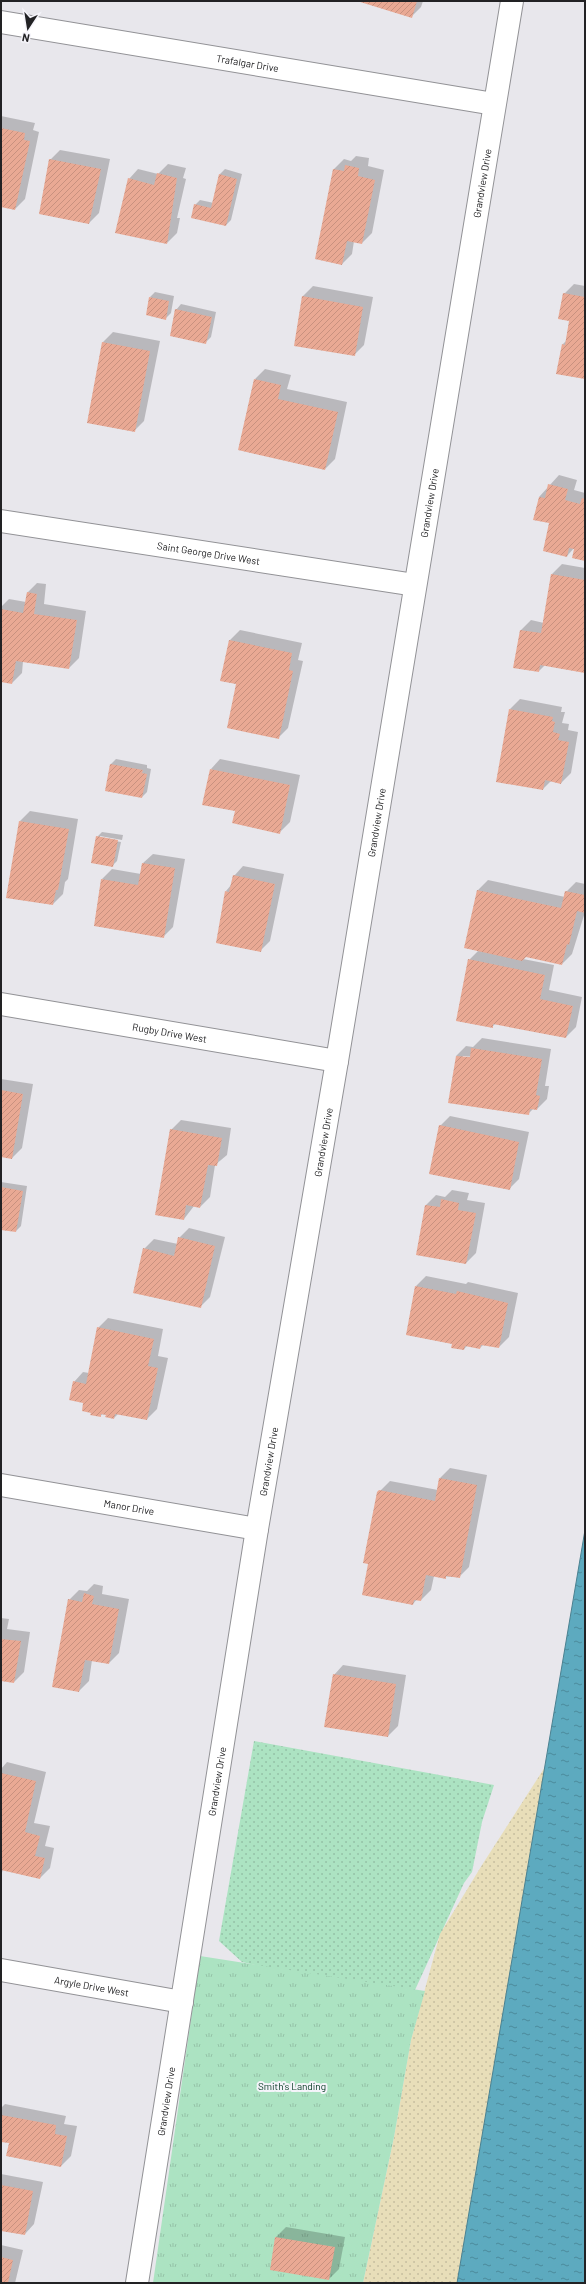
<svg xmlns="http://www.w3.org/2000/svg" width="586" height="2284" font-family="Barlow,sans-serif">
	<defs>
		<pattern id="grass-dots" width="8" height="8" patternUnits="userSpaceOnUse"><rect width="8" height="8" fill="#ace3c2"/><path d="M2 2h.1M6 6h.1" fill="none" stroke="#94c2a7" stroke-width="1.8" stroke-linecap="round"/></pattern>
		<pattern id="sand-dots" width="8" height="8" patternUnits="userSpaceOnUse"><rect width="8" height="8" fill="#e8deb9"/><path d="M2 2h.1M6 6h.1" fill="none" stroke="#c7be9f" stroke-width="1.8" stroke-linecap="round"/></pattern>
		<pattern id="park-tufts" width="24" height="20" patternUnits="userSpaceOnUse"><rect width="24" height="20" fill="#ace3c2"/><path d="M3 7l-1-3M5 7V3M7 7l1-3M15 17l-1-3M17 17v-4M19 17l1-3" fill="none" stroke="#94c2a7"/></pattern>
		<pattern id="water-ripples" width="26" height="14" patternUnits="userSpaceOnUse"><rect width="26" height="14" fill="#5daabf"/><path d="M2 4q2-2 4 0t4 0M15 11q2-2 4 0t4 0" fill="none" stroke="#4c8a9b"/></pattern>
		<pattern id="building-hatch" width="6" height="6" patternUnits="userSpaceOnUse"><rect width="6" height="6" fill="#e9a994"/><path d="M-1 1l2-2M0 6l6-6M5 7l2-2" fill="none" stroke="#c8917f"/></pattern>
	</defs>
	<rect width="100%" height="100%" fill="#e8e7ec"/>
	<path fill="url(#grass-dots)" d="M254 1741 494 1785 482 1822 472 1872 464 1883 415 1990 395 1997 242 1962 219 1941Z"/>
	<path fill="url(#sand-dots)" d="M545 1767 457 2283H363L394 2137 411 2040 440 1934 482 1865Z"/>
	<path fill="url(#park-tufts)" d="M200 1956 425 1991 411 2040 394 2137 363 2283H153Z"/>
	<path fill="url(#water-ripples)" stroke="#4b8190" d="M585 1530V2283H457Z"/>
	<path fill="#0003" fill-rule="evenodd" d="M359 1H423L421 7 411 17Z
		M1 116 35 123 33 130 39 132 25 199 15 209 1 206Z
		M60 150 110 159 99 213 89 223 50 160Z
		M356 156 369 158 368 166 384 170 372 233 362 243 354 241 352 254 342 264 316 258 334 169 344 159 351 161Z
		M168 164 186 168 183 178 186 179 177 218H180L177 233 167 243 129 179 138 169 158 174Z
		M225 169 242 174 231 220 226 225 195 205 200 200 214 203 220 174Z
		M574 284 585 286V378L562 345 566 341 570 320 564 294Z
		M313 286 373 297 364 345 354 355 295 345 303 296Z
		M155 292 174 296 171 313 166 318 150 297Z
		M181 304 216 312 211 337 206 342 176 310Z
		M113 332 160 341 144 421 134 431 88 422 103 342Z
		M265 369 291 375 287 389 347 402 335 459 325 469 255 379Z
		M559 475 577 480 574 490 585 493V560L575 547 567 556 539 497Z
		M562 564 585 568V672L545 665 539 671 515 667 521 630 531 620 544 623 552 574Z
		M37 583 46 584 44 604 86 611 79 658 69 668 23 661 22 673 12 683 1 681V607L9 599 26 602 27 593Z
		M240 630 302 643 298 660 303 661 288 728 278 738 237 684 221 680 230 640Z
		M520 699 562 707 561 712H565L562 723 569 724 568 730 578 732 571 773 561 783 551 781 543 789 510 709Z
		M116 759 147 765V768L151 769 147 792 142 797 107 790 111 764Z
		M220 759 300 775 290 822 280 832 211 769Z
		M30 811 78 819 68 879 65 882 63 894 53 904 20 821Z
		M102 832 123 835 122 840 100 836V838L121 842 117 861 112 866 97 837Z
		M153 854 185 859 173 927 163 937 102 879 112 869 141 874 143 863Z
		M243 866 284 874 270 941 260 951 226 891 231 885 234 876Z
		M488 880 565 897 566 892 576 882 585 884V912L572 954 562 964 526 956 523 959 554 965 549 990 582 997 576 1027 566 1037 496 1023 492 1027 469 960 479 950 466 947 478 890Z
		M482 1038 551 1049 545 1086H549L547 1099 537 1109 534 1108 528 1114 456 1056 466 1046 473 1047ZM463 1056 475 1057 463 1058Z
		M1 1079 33 1084 22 1148 12 1158 1 1156Z
		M450 1116 529 1132 519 1179 509 1189 440 1126Z
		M181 1120 231 1128 227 1155 215 1165 210 1197 200 1207 194 1206 184 1219 171 1130Z
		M1 1182 27 1186 21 1226 16 1231 1 1229Z
		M452 1190 469 1193 467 1200 485 1203 476 1253 466 1263 426 1205 436 1195 445 1197Z
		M189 1228 225 1237 210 1297 200 1307 144 1249 154 1239 178 1244 179 1238Z
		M426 1276 466 1284 468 1282 518 1293 509 1337 499 1347 484 1344 480 1348 468 1345 464 1349 453 1343 416 1286Z
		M108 1318 163 1329 158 1356 168 1358 157 1409 147 1419 118 1414 114 1418 103 1414 100 1416 92 1412 74 1382 83 1372 89 1373 98 1328Z
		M450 1468 487 1475 469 1567 459 1577 434 1576 431 1590 421 1600 417 1599 413 1604 369 1563 378 1493 390 1481 438 1490 440 1478Z
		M94 1584 103 1586 102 1594 129 1599 119 1653 109 1663 92 1660 89 1681 79 1691 69 1600 79 1590 87 1591Z
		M1 1618 9 1619 7 1629 30 1632 24 1672 14 1682 1 1680Z
		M343 1665 406 1675 398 1726 388 1736 334 1675Z
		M7 1762 46 1772 34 1823 50 1826 45 1846 54 1848 50 1868 40 1878 3 1869 1 1876V1769Z
		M5 2104 66 2116 64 2124 77 2126 71 2156 61 2166 10 2143 1 2141V2108Z
		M1 2174 43 2182 34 2224 25 2234 1 2230Z
		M286 2227 345 2237 339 2269 329 2279 276 2237Z
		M1 2245 23 2250 15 2283H1Z"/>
	<path fill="url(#building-hatch)" d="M357 1H417L412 18Z
		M1 128 25 133 24 140 30 141 15 210 1 207Z
		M49 159 101 169 89 224 39 214Z
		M345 165 359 168 358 176 375 180 362 244 347 241 342 265 315 259 333 169 344 171Z
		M157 173 177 178 167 244 115 233 128 178 154 185Z
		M219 174 237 179 226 226 191 218 194 204 211 208Z
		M563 293 585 297V379L556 374 562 344 565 345 569 321 558 319Z
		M302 296 363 307 355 356 294 346Z
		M149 297 169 301 166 320 146 315Z
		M175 309 212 317 206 344 170 336Z
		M102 342 150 351 135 432 87 423Z
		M254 379 281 385 278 399 338 412 325 470 238 450Z
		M548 484 568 489 565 500 580 504 582 498 585 499V561L572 558 574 549 569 548 567 557 543 551 549 523 533 520 539 497 545 498Z
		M551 574 585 580V673L540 665 539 672 513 668 520 630 541 633Z
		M27 592 37 594 34 614 77 620 69 669 16 661 12 684 1 682V609L23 613Z
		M229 640 292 653 289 670 293 671 279 739 227 728 236 684 220 681Z
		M509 709 553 717 552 721 555 722 553 732 560 734 558 740 569 742 561 784 545 780 543 790 496 782Z
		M110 764 143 770 142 773 147 774 142 798 105 791Z
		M210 769 290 785 280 834 232 823 235 811 202 805Z
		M19 821 69 829 58 890H56L53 905 6 898Z
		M96 836 118 840 113 867 91 863Z
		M142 863 175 868 164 938 94 926 101 879 138 885Z
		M233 875 275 884 261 952 216 943 225 891 229 892Z
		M477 890 561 908 565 891 585 895V913L577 911 569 945 567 944 562 965 526 957 522 961 464 948Z
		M468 959 545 975 540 999 573 1006 566 1038 493 1024V1028L456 1021Z
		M471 1048 542 1059 536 1095 540 1096 537 1110 530 1109 529 1115 448 1103 456 1056 470 1057Z
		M1 1090 23 1094 12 1159 1 1157Z
		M439 1125 519 1142 510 1190 429 1174Z
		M170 1129 222 1138 217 1166 208 1165 200 1208 186 1205 184 1220 155 1215Z
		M1 1187 23 1191 16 1232 1 1230Z
		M441 1199 459 1203 458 1210 476 1213 466 1264 416 1255 425 1205 440 1207Z
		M178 1237 215 1246 201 1308 133 1293 143 1248 174 1256Z
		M415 1286 456 1294 457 1291 508 1303 499 1348 481 1345 480 1349 465 1346 464 1350 451 1348 452 1344 406 1335Z
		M97 1327 154 1339 148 1366 158 1368 147 1420 115 1414 114 1419 105 1417 106 1415 101 1414V1417L90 1415 91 1413 82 1411 83 1403 69 1400 73 1381 86 1384Z
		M439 1478 477 1485 460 1578 446 1576V1579L426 1575 421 1601 414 1600 413 1605 362 1595 368 1564 363 1563 377 1492 379 1490 435 1501Z
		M84 1593 94 1596 92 1604 119 1609 109 1664 85 1660 79 1692 52 1687 68 1599 82 1602Z
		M1 1639 21 1641 14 1683 1 1681Z
		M333 1674 396 1684 388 1737 324 1727Z
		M1 1773 36 1781 25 1832 40 1836 35 1856 45 1858 40 1879 1 1870Z
		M1 2115 56 2125 55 2134 67 2136 61 2167 6 2156 9 2143 1 2142Z
		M1 2185 33 2191 25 2235 1 2231Z
		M275 2237 335 2247 329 2280 270 2270Z
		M1 2257 13 2260 8 2283H1Z"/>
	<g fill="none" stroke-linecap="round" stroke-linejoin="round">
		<defs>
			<g id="street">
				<path id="s1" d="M1 22 494 104"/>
				<path id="s2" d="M1 521 415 585"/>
				<path id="s3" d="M1 1004 337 1061"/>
				<path id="s4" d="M1 1485 257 1529"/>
				<path id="s5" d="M1 1970 182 2002"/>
				<path id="s6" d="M137 2283 257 1529 337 1061 512 1"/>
			</g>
		</defs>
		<use href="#street" stroke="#929296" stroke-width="24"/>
		<use href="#street" stroke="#fff" stroke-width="22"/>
	</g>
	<g text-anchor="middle" stroke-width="4" stroke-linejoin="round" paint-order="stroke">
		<g font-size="10" fill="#222224" stroke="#f5f4fa">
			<text dy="4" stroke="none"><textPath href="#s1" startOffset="250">Trafalgar Drive</textPath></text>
			<text dy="4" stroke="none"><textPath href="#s6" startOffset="2128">Grandview Drive</textPath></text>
			<text dy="4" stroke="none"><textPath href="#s6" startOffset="1804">Grandview Drive</textPath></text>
			<text dy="4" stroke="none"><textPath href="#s2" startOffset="210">Saint George Drive West</textPath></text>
			<text dy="4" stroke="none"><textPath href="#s6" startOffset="1480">Grandview Drive</textPath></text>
			<text dy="4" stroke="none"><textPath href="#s3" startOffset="171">Rugby Drive West</textPath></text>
			<text dy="4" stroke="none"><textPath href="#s6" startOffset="1156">Grandview Drive</textPath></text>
			<text dy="4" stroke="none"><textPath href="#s6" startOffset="832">Grandview Drive</textPath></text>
			<text dy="4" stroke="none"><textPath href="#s4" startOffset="130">Manor Drive</textPath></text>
			<text dy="4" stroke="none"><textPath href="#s6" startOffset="508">Grandview Drive</textPath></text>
			<text dy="4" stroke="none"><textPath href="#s5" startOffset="92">Argyle Drive West</textPath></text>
			<text dy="4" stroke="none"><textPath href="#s6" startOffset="184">Grandview Drive</textPath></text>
		</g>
		<g font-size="10" fill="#01361f" stroke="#f5f4fa">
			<text x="292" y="2090">Smith's Landing</text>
		</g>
	</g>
	<rect width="586" height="2284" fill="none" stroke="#222224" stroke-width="4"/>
	<g transform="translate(28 28) rotate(192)" stroke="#f5f4fa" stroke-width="3" paint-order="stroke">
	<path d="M0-3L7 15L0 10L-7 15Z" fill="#222224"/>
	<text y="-6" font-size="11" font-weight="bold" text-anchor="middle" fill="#222224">N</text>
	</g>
</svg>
